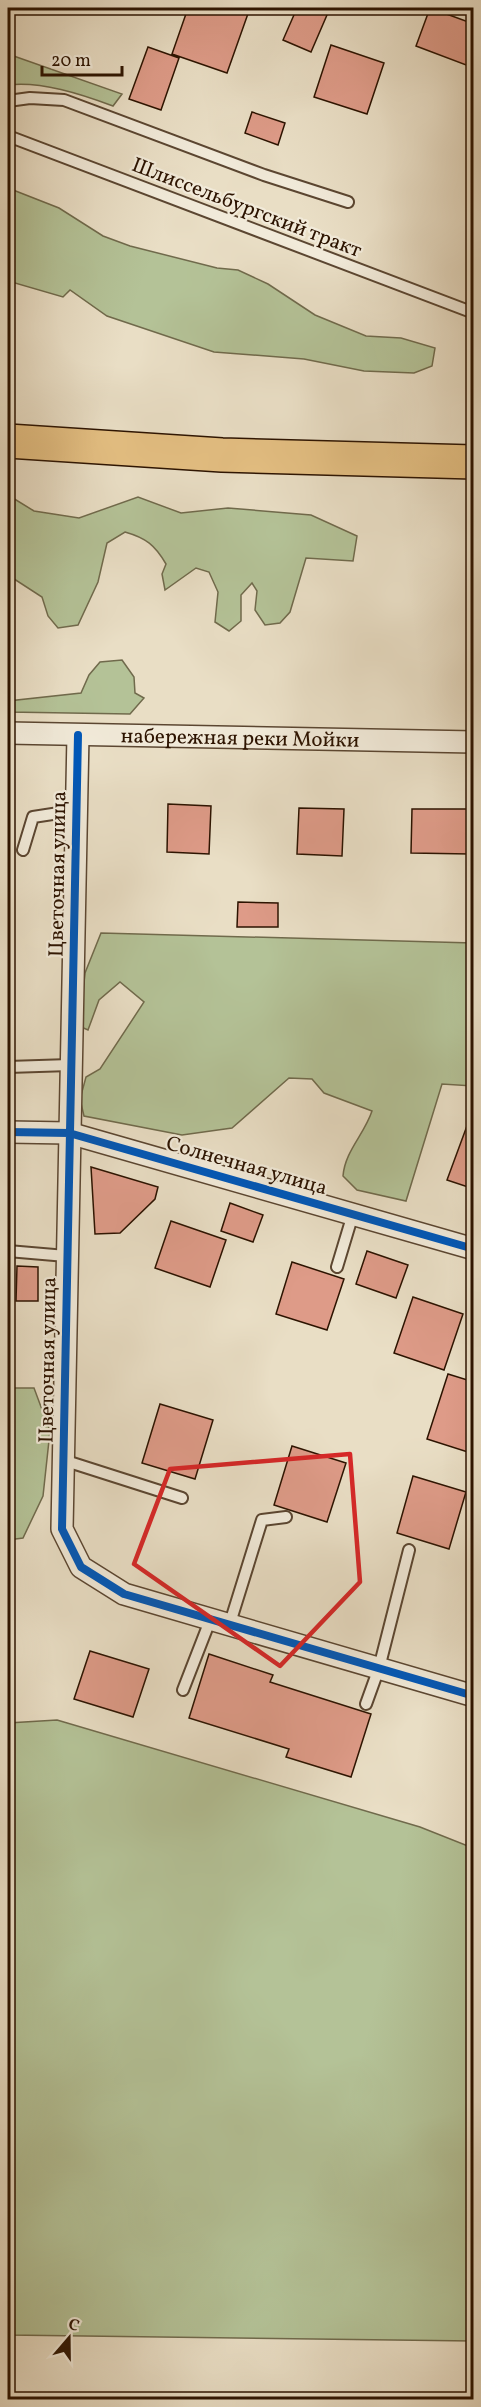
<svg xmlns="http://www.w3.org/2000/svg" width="481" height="2407" font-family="Vollkorn,serif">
	<rect width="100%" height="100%" fill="#e9dec5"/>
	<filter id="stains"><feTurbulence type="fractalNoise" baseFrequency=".00333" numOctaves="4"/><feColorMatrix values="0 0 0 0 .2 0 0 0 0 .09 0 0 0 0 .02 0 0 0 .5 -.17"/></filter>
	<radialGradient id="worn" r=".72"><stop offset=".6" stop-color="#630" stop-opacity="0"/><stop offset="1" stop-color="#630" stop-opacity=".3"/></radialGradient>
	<path fill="#b4c297" stroke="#706a4c" stroke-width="1.5" d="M8 54 122 94 113 106C81 94 41 81 8 85Z
		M8 188 59 208 103 236 130 246 217 268 238 270 268 284 315 315 366 336 401 338 435 348 432 366 414 373 364 371 304 359 214 352 107 316 70 290 63 297 8 281Z
		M8 495 34 511 79 518 138 497 181 513 228 508 311 515 357 536 353 561 306 558 290 612 280 623 265 625 255 610 257 591 252 583 241 595V621L229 631 215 622 218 592 209 572 196 568 165 590 162 574 166 564C155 545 146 538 125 532L107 543 98 582 78 625 58 628 48 616 42 597 8 575Z
		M122 660 134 677 135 693 144 698 130 714 8 712V701L81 693 89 675 100 662Z
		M101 933 473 943V1086L442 1084 406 1201 357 1190 343 1176C345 1151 364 1135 372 1111L324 1093 312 1079 289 1078 232 1128 182 1135 84 1116 80 1099 86 1077 100 1069 144 1002 120 982 99 1000 88 1030 79 1026 85 973Z
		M8 1388H34L50 1431 43 1496 23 1538 8 1540Z
		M57 1720 420 1827 473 1848V2341L8 2335V1723Z"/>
	<path fill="#de9b88" stroke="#2c1300" stroke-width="1.5" d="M188 8H250L227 73 172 54Z
		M297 8H330L311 52 283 40Z
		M430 8 474 24V68L416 46Z
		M331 45 384 63 367 114 314 97Z
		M148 47 179 58 161 110 129 99Z
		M252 112 285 123 278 145 245 133Z
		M168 804 211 806 209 854 167 852Z
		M299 808 344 809 342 856 297 854Z
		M412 809H471L470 854 411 853Z
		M238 902 278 903V927H237Z
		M471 1115 474 1116V1189L447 1180Z
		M91 1167 158 1187 155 1199 120 1233 95 1234Z
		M230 1203 263 1215 253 1242 221 1231Z
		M171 1221 226 1240 210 1287 155 1268Z
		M367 1251 408 1265 396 1298 356 1284Z
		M292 1262 344 1279 327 1330 276 1314Z
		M17 1266 38 1267V1301H16Z
		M413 1297 463 1314 444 1370 394 1353Z
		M448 1374 474 1382V1454L427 1439Z
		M160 1404 213 1420 195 1479 142 1463Z
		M292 1446 346 1463 327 1522 274 1505Z
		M413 1476 466 1492 449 1549 397 1533Z
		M90 1651 149 1669 133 1717 74 1699Z
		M209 1654 273 1675 270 1682 371 1714 351 1777 286 1757 289 1749 189 1718Z"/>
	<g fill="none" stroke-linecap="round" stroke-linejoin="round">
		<defs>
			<path id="service" d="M8 101 30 98 64 100 264 175 348 202
				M8 136 474 313
				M23 850 33 817 59 813 76 815
				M8 1067 70 1065
				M8 1251 66 1256
				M337 1267 353 1214
				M63 1460 182 1498
				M230 1623 262 1520 286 1517
				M183 1690 211 1618
				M366 1704 379 1668 409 1550"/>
			<g id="minor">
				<path id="s1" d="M8 733 474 742"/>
				<path d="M78 735 62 1529 81 1567 124 1594 474 1696"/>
				<path d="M8 1132 69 1133 474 1249"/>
			</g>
			<path id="primary" d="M8 441 222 455 474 462"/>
		</defs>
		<use href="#service" stroke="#5b4631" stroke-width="14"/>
		<use href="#minor" stroke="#5b4631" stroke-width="24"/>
		<use href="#primary" stroke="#2c1300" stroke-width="36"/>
		<use href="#service" stroke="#f1ead9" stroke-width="10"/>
		<use href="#minor" stroke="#f1ead9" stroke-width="21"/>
		<use href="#primary" stroke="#e4bf82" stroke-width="33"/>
		<defs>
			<path id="cycleway" d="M78 735 62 1529 81 1567 124 1594 474 1696
				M8 1132 69 1133 474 1249"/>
		</defs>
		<use href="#cycleway" stroke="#f1ead9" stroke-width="11"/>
		<use href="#cycleway" stroke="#0057b8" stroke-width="8"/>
	</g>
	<path fill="none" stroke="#d62828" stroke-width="4.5" stroke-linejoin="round" d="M350 1454 360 1582 280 1666 134 1564 170 1469Z"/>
	<g text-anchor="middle" stroke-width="4.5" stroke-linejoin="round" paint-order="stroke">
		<g font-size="21" fill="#2c1300" stroke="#f1ead9">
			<text transform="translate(247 207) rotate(21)" y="7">Шлиссельбургский тракт</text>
			<text dy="7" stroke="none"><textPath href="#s1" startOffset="232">набережная реки Мойки</textPath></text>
			<text transform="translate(57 874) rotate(-89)" y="7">Цветочная улица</text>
			<text transform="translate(247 1165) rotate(16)" y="7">Солнечная улица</text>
			<text transform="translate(47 1360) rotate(-89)" y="7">Цветочная улица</text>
		</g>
	</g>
	<rect width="481" height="2407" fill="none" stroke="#e9dec5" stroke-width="30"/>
	<rect x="9" y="9" width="463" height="2389" fill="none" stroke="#2c1300" stroke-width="3"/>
	<rect x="15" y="15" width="451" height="2377" fill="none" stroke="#2c1300" stroke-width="1.5"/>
	<g transform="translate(69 2338) rotate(20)" stroke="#f1ead9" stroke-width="4.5" paint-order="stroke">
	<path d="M0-4.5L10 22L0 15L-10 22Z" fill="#2c1300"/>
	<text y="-9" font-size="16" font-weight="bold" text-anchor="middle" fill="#2c1300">С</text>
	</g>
	<path d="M42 66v9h80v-9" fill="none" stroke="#2c1300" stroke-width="3"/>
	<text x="51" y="66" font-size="18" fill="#2c1300" stroke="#f1ead9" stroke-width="4.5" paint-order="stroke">20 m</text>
	<rect width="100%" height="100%" filter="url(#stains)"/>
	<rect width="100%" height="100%" fill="url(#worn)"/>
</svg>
